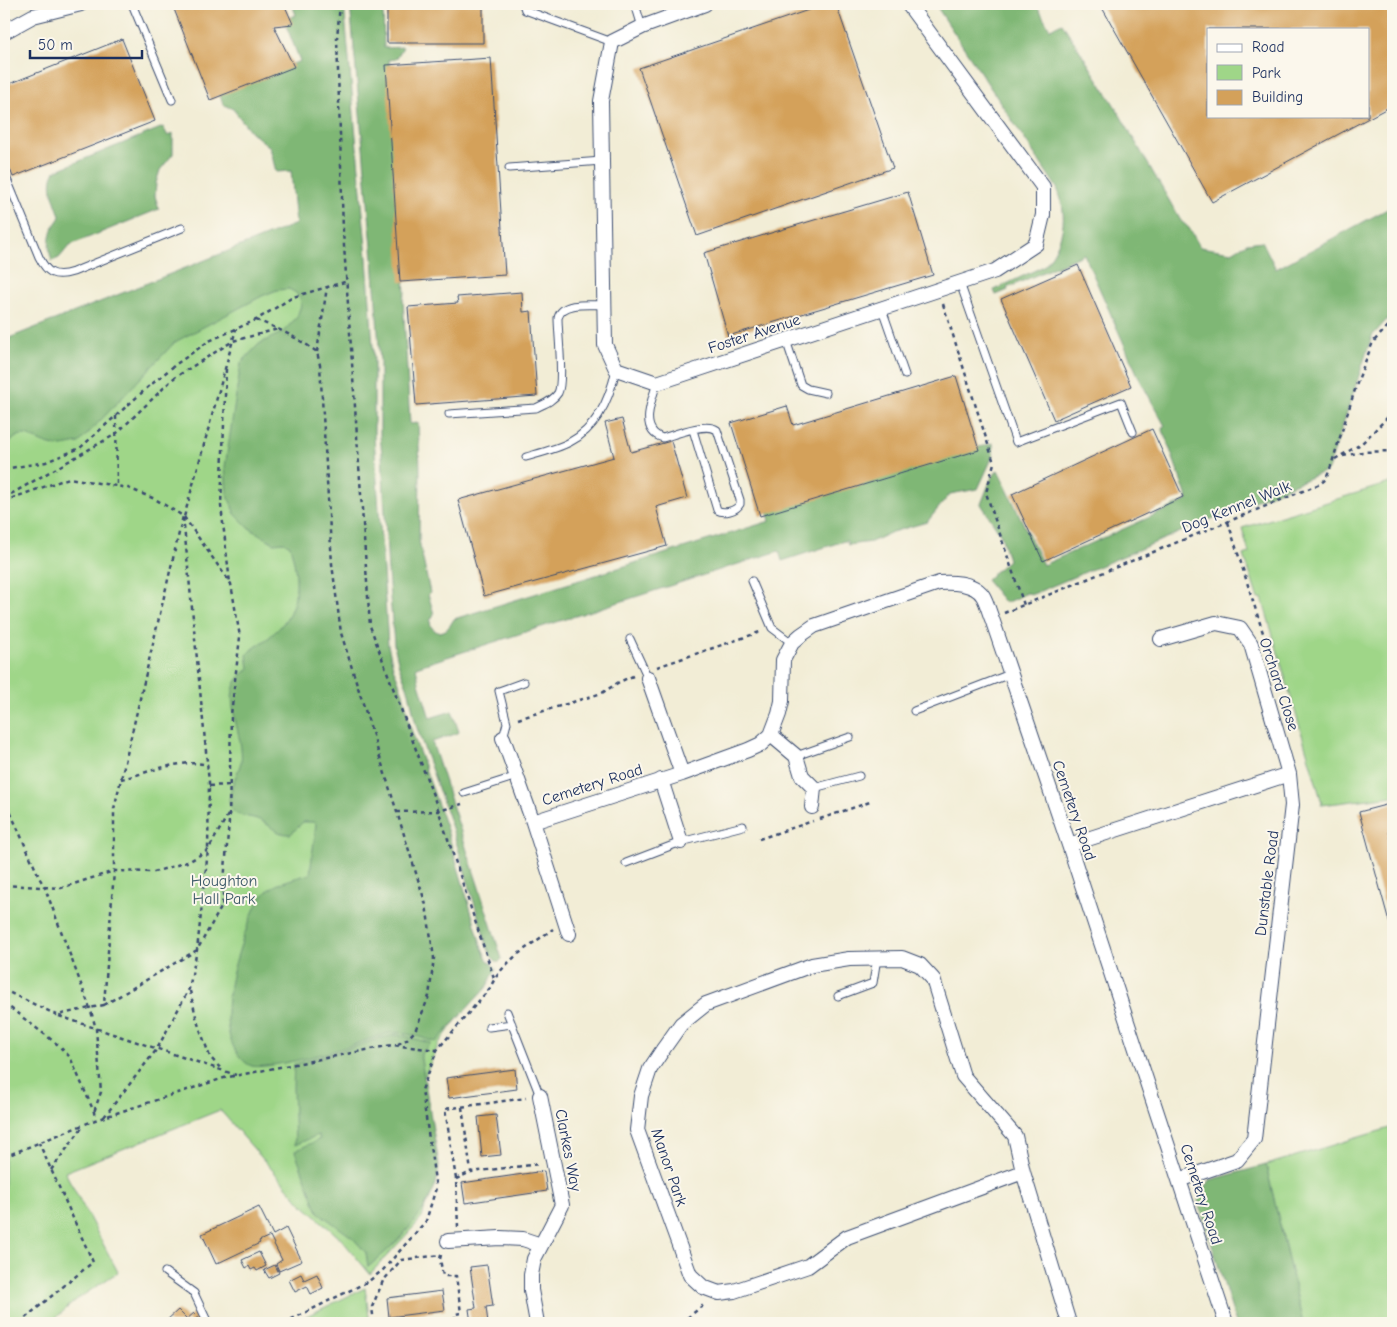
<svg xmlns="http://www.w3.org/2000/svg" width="1397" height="1327" font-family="'Comic Neue',sans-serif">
	<rect width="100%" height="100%" fill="#fbf7ec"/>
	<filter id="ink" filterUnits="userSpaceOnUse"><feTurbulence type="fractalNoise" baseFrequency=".02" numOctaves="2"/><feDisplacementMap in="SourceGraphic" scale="10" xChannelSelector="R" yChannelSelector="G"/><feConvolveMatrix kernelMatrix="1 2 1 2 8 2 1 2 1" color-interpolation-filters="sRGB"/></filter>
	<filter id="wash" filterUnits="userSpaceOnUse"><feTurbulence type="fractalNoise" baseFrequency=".0096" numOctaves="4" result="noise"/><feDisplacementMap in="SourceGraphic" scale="20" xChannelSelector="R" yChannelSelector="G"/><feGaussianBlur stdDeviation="1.12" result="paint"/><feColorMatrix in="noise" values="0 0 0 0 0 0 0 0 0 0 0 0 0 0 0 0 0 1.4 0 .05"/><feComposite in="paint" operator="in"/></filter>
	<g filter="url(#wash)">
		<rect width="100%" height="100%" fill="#f2edd6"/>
		<path fill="#9fd688" stroke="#5d8273" d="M338 216 366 628 488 978 439 1043 420 1088 431 1184 422 1218 370 1274 342 1240 302 1204 220 1110 65 1172 118 1272 76 1300 50 1323H4V345Z
			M1393 482V796L1321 805 1322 803 1262 598 1258 599 1244 555 1249 553 1242 528Z
			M1393 1127V1323H1303L1266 1165Z
			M365 1288 370 1323H292Z"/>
		<path fill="#7fb774" stroke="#4d7369" d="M292 4H344L367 258 374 362V436L388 645 393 667 403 693 410 726 447 830 482 948 487 959 496 969 486 988 436 1042C421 1038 407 1032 391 1033 384 1034 377 1037 370 1039 352 1045 334 1052 315 1056 304 1059 261 1069 252 1066 247 1065 243 1060 240 1057 214 1026 233 967 245 933 261 889 265 886 310 874L316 824 313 822H303L291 834C274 835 270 823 257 819 249 816 237 817 232 810 223 799 238 774 241 762 245 737 222 700 238 679 241 675 246 672 249 668L247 655 250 651C258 645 268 639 275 632 301 609 299 576 290 546L284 542 274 543 249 528 235 514 227 493 225 467 241 363 259 344 283 332 297 317 301 305 300 298 296 293 289 289 277 290 262 296 175 342 79 443C71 444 62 447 55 446 29 442 25 421 4 450V340L296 224 291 171 276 172 270 147 251 132 233 109 224 105 220 96 221 93 300 61 284 20 296 15Z
			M350 4H383L384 48 403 47 396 59 389 60 405 293 403 298 410 424 418 423 420 468 419 540 430 593 428 594 434 614 430 621 431 627 437 632C447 632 449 627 454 619L770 521 767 510 993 443V456L978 489 950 494 927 522 892 532 871 542 848 545 847 541H844L782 561 779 551 416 667 419 683 430 718 452 711 459 732 458 733 432 742 502 959 498 963 491 956 487 946 452 828 416 725 409 692 399 666 394 644 388 573 382 454 380 436V362L373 258Z
			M935 4H1036L1050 29 1062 23 1113 103 1181 221 1189 228 1200 247 1232 252 1247 243 1262 241 1276 269 1393 206V313L1372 336 1328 470 1033 594 1027 593 1005 603 986 580 1008 560 1001 535 981 504 991 479 998 470 1043 565 1188 500 1162 427 1165 426 1140 380 1084 254 1007 288 1008 290 996 295 994 290 1042 267C1047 264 1048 260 1052 255 1065 234 1067 212 1057 188Z
			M163 127 168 136 173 133V154L160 170 156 183 155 196 159 209 70 245 59 258 52 261C48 251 48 236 54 226 56 222 59 220 60 216 56 202 46 185 55 171Z
			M395 1035 404 1036 431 1043 421 1054V1059L439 1165C438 1170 438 1175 437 1180 428 1213 394 1246 368 1267L366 1253 353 1238 318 1212 295 1151 320 1139 318 1135 295 1145 293 1088 294 1064 335 1053 380 1038Z
			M1266 1165 1303 1323H1236L1198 1200 1210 1180Z"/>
		<g id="blocks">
			<path fill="#d4a15a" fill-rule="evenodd" d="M172 4H284L293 24 274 26 294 67 210 100Z
				M387 4H483V43H387Z
				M826 4H836L893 168 697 236 639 68Z
				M1100 4H1393V105L1212 202ZM1208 29H1368V116H1208Z
				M122 39 155 121 13 177 4 154V86Z
				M491 58 505 275 400 282 386 65Z
				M908 192 933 275 728 336 704 253Z
				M1078 265 1131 386 1054 420 1001 299Z
				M522 292 523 312 531 311 537 396 416 405 408 307 458 303 457 297Z
				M956 376 979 450 760 516 731 423 787 406 793 425Z
				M622 419 631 452 671 441 687 498 656 507 667 546 484 596 458 500 614 457 605 423Z
				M1152 429 1183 497 1043 561 1012 494Z
				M1393 803V830L1389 832 1393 849V936L1359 812Z
				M515 1069 517 1089 449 1098 446 1078Z
				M496 1115 501 1155 482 1157 478 1117Z
				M544 1171 547 1191 465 1203 462 1183Z
				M259 1207 273 1235 286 1228 302 1261 279 1271 276 1264 282 1260 270 1236 259 1241 260 1243 216 1264 202 1234Z
				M259 1252 266 1266 257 1271 255 1268 251 1270 249 1266 246 1268 242 1260Z
				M275 1265 279 1273 269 1278 264 1270Z
				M487 1265 493 1306 486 1307 488 1323H471L469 1309 476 1308 470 1267Z
				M301 1274 304 1280 317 1274 323 1288 311 1294 307 1286 295 1292 289 1280Z
				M442 1291 445 1310 389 1317 387 1298Z
				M178 1310 188 1320 184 1323H170L167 1320Z
				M194 1313 203 1323H191L187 1319Z"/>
		</g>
	</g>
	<g filter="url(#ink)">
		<use href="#blocks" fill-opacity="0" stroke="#3b4c70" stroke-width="1"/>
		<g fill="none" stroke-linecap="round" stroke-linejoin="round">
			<defs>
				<path id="service" d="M132 4 172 100
					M523 4 525 10 612 42
					M635 4 642 27
					M509 168 602 161
					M4 172 39 257C47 273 54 278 73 272L182 228
					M960 283 1016 442 1121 402 1133 432
					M882 309 905 375
					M786 340 801 385 808 389 826 393
					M657 383C652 399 638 431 663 438 676 434 706 422 717 430L740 500V504C736 511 724 514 717 510L693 430
					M449 414 536 408C544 404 553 401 558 393 564 381 558 334 558 318 562 301 590 305 604 305
					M526 457C540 453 557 449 570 442 597 428 610 398 616 369
					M752 581 772 628 792 643
					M630 639 648 678
					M914 711 1010 674
					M503 738 507 723 499 691 524 682
					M796 756 850 737
					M814 788 859 776
					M464 793 517 776
					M626 863 681 842 743 826
					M838 996 873 983 877 958
					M507 1012 540 1096
					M489 1027 512 1024
					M165 1272 194 1293 208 1323"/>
				<path id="minor" d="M705 4 642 27 612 42 601 101 605 345 616 369 657 383 995 271 1036 244 1043 215V187L908 4
					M4 32 33 16 81 4
					M1161 639 1216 623 1240 628 1251 644 1289 774 1292 805 1254 1139 1237 1160 1179 1180
					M648 678 682 774
					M771 735 796 756 802 776 814 788 812 807
					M503 738 533 822 569 934
					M661 780 681 842
					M533 822 682 774 748 750 761 744 771 735 779 714 782 701 783 660 792 643 801 635 814 626 939 583C953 582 975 583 983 596 987 603 989 612 992 619L1069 845 1226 1323
					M1069 845 1289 774
					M1023 1172 847 1237 808 1266 734 1291 719 1293 703 1287 690 1275 637 1130 641 1096 650 1069 664 1048 681 1024 706 1004 812 965 849 959 902 958 920 965 933 979 963 1076 1015 1136 1023 1172 1069 1323
					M448 1241 500 1238 523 1239 541 1245
					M537 1323 531 1290V1275L534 1259 562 1205 540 1096"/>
			</defs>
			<use href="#service" stroke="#3b4c70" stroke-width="9"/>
			<use href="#minor" stroke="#3b4c70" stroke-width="16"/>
			<path stroke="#3b4c70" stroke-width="2.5" stroke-dasharray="4 4" stroke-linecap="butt" d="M340 4 337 38 343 231 370 626 437 806 494 978
				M943 304 994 463 986 493 1024 605
				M256 320C278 328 298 338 317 352L320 365 332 564 341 633 426 905 434 958 429 996 415 1031 406 1040 398 1044
				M317 352 327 287
				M226 369 221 506 230 583
				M116 416 117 486
				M1343 456 1362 452 1393 451
				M1335 459 1361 444 1393 412
				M4 469 46 462 80 448 147 388 175 365 209 341 256 320 293 297 348 281
				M4 498 116 434 174 378 233 341 278 329
				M4 501 69 478 128 488 155 499 183 516 114 809V871L104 1005 57 1015 4 990
				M1228 522 1264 636
				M1004 613 1320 484 1326 479 1330 469 1358 380 1373 342 1393 321
				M657 667 763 631
				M518 719 602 693 619 682 633 676
				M121 779C148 773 180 758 208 765
				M209 786 230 785
				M4 798 40 879 45 888 91 1011 96 1029 101 1092 94 1112
				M396 812 439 811 462 804
				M820 819 870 802
				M759 839 813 821
				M4 885 61 888 114 871 154 872 190 861 208 850 229 813
				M190 991 197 1021 210 1057 222 1070
				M4 1003 57 1044 70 1057 94 1112 95 1120
				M104 1005 197 950 222 906 229 821 231 715 240 637 231 584 184 517
				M59 1016 236 1075
				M462 1107 471 1172 540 1164
				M104 1117 157 1049 189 989 197 950 208 850 209 782 183 516 184 517 236 329
				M4 1157 95 1120 224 1078 392 1045 437 1050
				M51 1170 84 1125
				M456 1179 445 1109 526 1098
				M458 1227 456 1179 471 1172
				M441 1255 440 1259 443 1276H456L461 1313 455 1314V1323
				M19 1323 93 1262 39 1143
				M284 1323 369 1281 383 1270 426 1221 436 1188 422 1090 437 1050 490 988C502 961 530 946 553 929
				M374 1323 372 1307 383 1281 401 1260 441 1255
				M681 1323 706 1303"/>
			<use href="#service" stroke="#fff" stroke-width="7"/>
			<use href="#minor" stroke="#fff" stroke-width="14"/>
		</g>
	</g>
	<g text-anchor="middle" stroke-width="4" stroke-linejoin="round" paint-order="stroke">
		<g font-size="16" fill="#1b2f5e" stroke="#fbf7ec">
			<text transform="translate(754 333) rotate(-18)" y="6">Foster Avenue</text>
			<text transform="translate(1236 506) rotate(-22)" y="6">Dog Kennel Walk</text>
			<text transform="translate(1280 684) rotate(72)" y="6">Orchard Close</text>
			<text transform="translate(592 784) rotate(-18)" y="6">Cemetery Road</text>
			<text transform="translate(1075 810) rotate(71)" y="6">Cemetery Road</text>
			<text transform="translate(1266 883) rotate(-83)" y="6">Dunstable Road</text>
			<text transform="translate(569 1150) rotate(79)" y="6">Clarkes Way</text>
			<text transform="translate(670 1167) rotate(71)" y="6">Manor Park</text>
			<text transform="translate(1202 1194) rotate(72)" y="6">Cemetery Road</text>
		</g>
		<g font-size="16" fill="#3c5968" stroke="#fbf7ec">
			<text x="224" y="886">Houghton<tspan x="224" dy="18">Hall Park</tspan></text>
		</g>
	</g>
	<rect width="1397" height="1327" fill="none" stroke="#fbf7ec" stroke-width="20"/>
	<rect x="1207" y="28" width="162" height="90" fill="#fbf7ec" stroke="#a1a7b3"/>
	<rect x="1217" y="44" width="25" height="8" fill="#ffffff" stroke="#a1a7b3"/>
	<text x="1252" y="52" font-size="15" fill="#1b2f5e">Road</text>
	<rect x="1217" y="65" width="25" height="15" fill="#9fd688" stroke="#a1a7b3"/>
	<text x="1252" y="78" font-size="15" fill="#1b2f5e">Park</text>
	<rect x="1217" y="90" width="25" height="15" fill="#d4a15a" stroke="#a1a7b3"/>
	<text x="1252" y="102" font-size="15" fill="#1b2f5e">Building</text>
	<path d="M30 50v8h112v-8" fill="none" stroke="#1b2f5e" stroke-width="2.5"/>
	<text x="38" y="50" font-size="15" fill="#1b2f5e" stroke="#fbf7ec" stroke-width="4" paint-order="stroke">50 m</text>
</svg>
